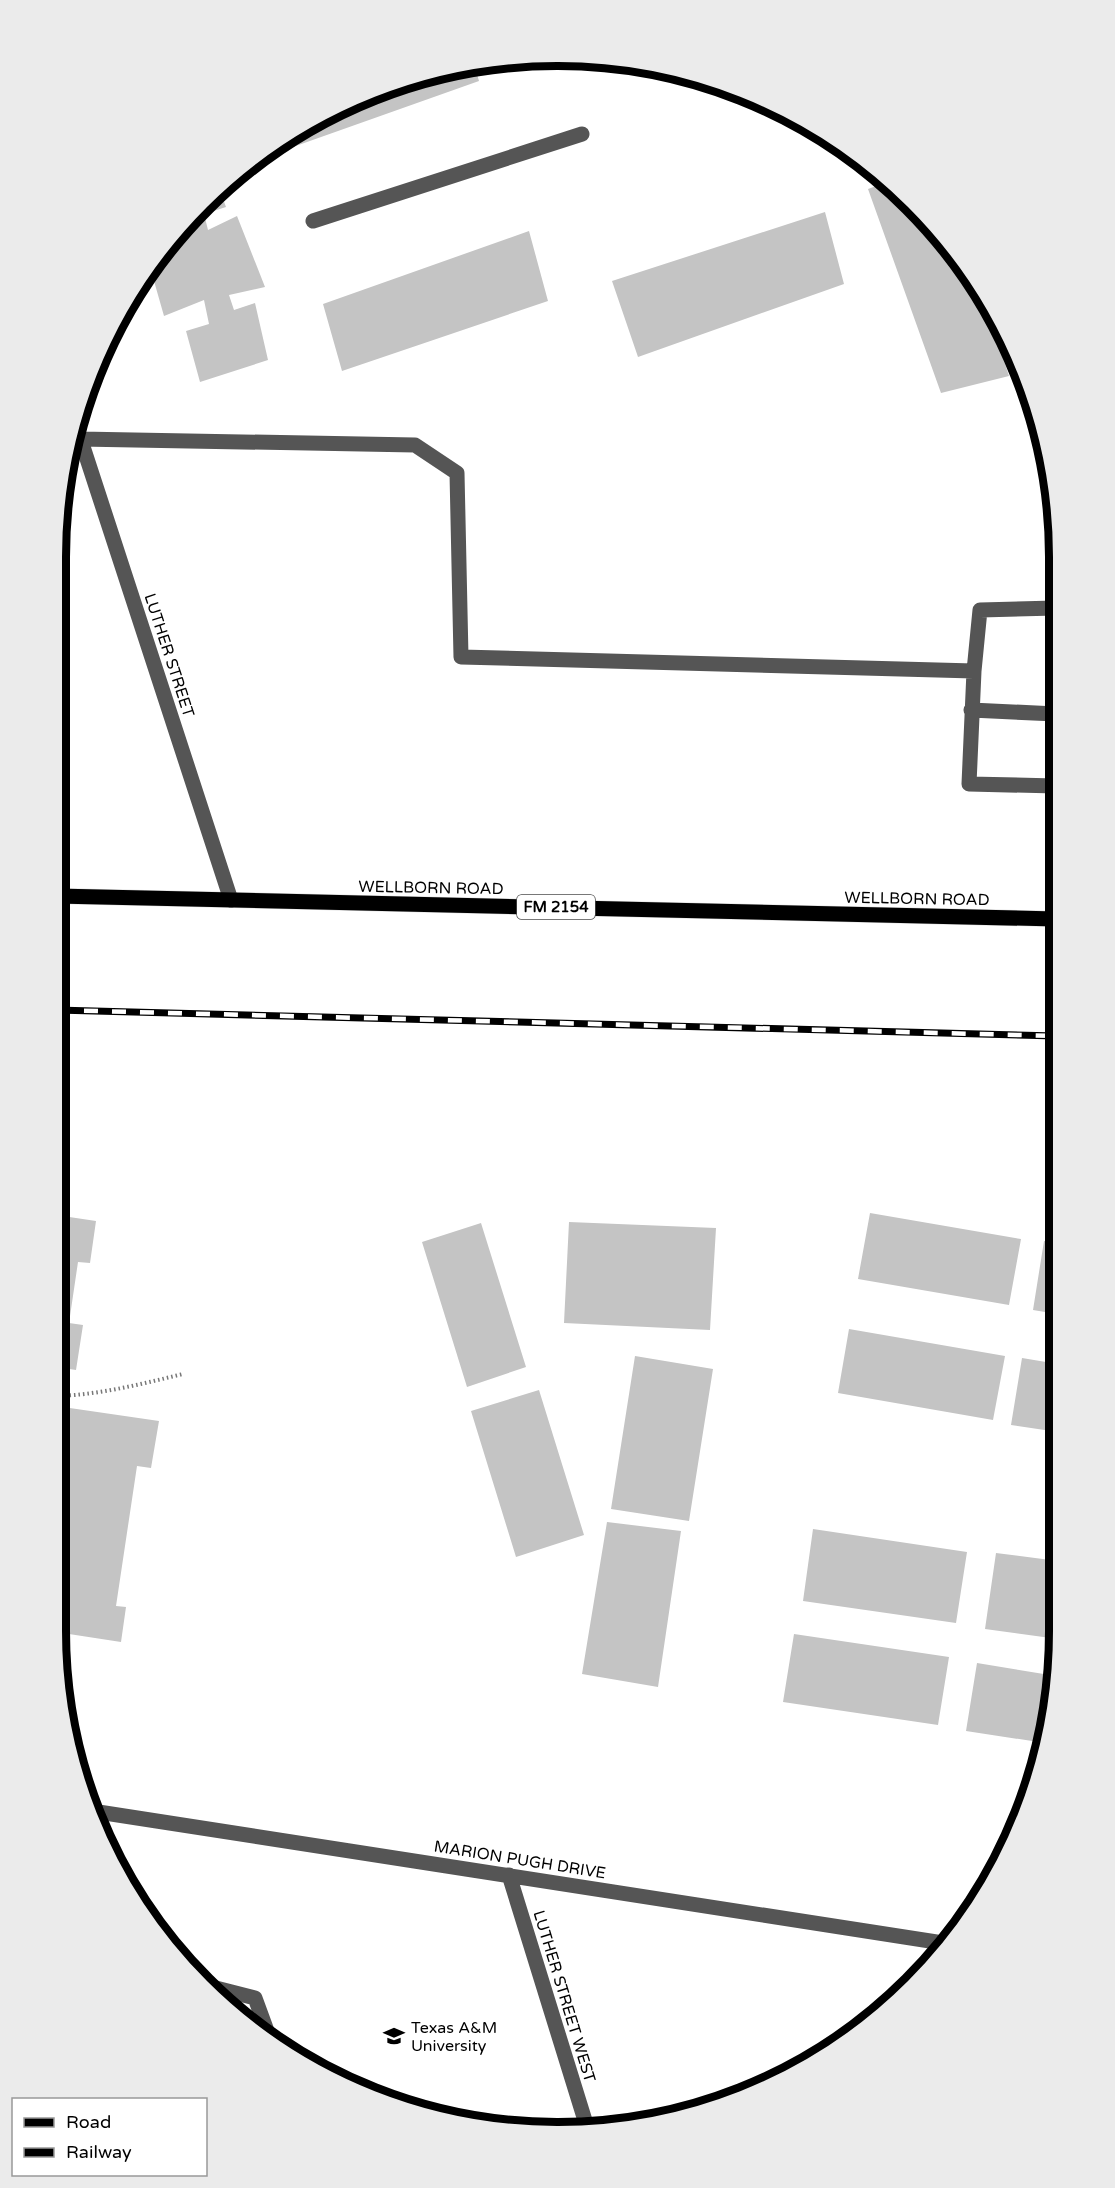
<svg xmlns="http://www.w3.org/2000/svg" width="1115" height="2188" font-family="'Varela Round',sans-serif">
	<rect width="100%" height="100%" fill="#fff"/>
	<path fill="#c4c4c4" d="M474 64 479 81 276 153 274 146 306 123 396 82Z
		M890 181 975 278 982 294 1009 376 941 393 868 189Z
		M219 188 226 207 204 214 208 230 237 216 265 287 229 295 234 310 255 303 268 360 200 382 186 331 209 324 204 300 164 316 150 267 159 252 172 239 178 237 177 233Z
		M825 212 844 284 638 357 612 281Z
		M529 231 548 301 342 371 323 304Z
		M870 1213 1021 1239 1009 1305 858 1279Z
		M56 1215 96 1221 90 1263 78 1262 69 1323 83 1325 76 1370 56 1367Z
		M569 1222 716 1228 710 1330 564 1323Z
		M481 1223 526 1367 467 1387 422 1242Z
		M1044 1241 1057 1243V1314L1033 1310Z
		M849 1329 1005 1356 993 1420 838 1393Z
		M635 1356 713 1369 689 1521 611 1509Z
		M1022 1358 1058 1364V1432L1011 1425Z
		M539 1390 584 1535 516 1557 471 1411Z
		M56 1406 159 1421 151 1468 137 1466 116 1606 126 1607 121 1642 56 1632V1473L58 1458H56Z
		M607 1522 681 1531 658 1687 582 1674Z
		M813 1529 967 1552 956 1623 803 1601Z
		M996 1553 1058 1561V1639L985 1629Z
		M794 1634 949 1657 938 1725 783 1702Z
		M977 1663 1056 1676 1045 1743 966 1731Z
		M701 2103V2104L652 2119 651 2115Z"/>
	<g fill="none" stroke-linecap="round" stroke-linejoin="round">
		<defs>
			<path id="major" d="M56 896 1056 919"/>
		</defs>
		<use href="#major" stroke="#dbdbdb" stroke-width="16"/>
		<path stroke="#777" stroke-width="4" stroke-dasharray="1.5 3" stroke-linecap="butt" d="M56 1396C99 1395 141 1384 183 1374"/>
		<path stroke="#555" stroke-width="15" d="M313 221 582 134
			M75 422 231 900
			M80 439 415 445 457 473 461 657 974 671 980 610 1056 608
			M974 671 969 784 1056 786
			M971 710 1056 714
			M92 1811 943 1943
			M509 1875 587 2127
			M208 1988 212 1987 255 1998 270 2039"/>
		<use href="#major" stroke="#000" stroke-width="15"/>
		<defs>
			<path id="rail" d="M56 1010 1057 1036"/>
		</defs>
		<use href="#rail" stroke="#000" stroke-width="7"/>
		<use href="#rail" stroke="#fff" stroke-width="4.5" stroke-dasharray="14" stroke-linecap="butt"/>
	</g>
	<defs>
		<symbol id="university-bare" viewBox="-9 -9 18 18"><path d="M0-5L7-2L0 1L-7-2ZM-4 1L0 2.5L4 1V4Q0 6-4 4Z" fill="#000" stroke="#fff" stroke-width="2.5" paint-order="stroke"/></symbol>
	</defs>
	<g fill-rule="evenodd">
		<use href="#university-bare" x="379" y="2021" width="30" height="30"/>
	</g>
	<g text-anchor="middle" stroke-width="5" stroke-linejoin="round" paint-order="stroke">
		<rect fill="#fff" stroke="#4c4c4c" stroke-width="1.5" x="517" y="895" width="78" height="24" rx="4.5"/>
		<g font-size="15" font-weight="bold" fill="#000">
			<text x="556" y="912">FM 2154</text>
		</g>
		<g font-size="16" fill="#000" stroke="#fff">
			<text transform="translate(170 655) rotate(72)" y="6">LUTHER STREET</text>
			<text transform="translate(431 887) rotate(1)" y="6">WELLBORN ROAD</text>
			<text transform="translate(917 898) rotate(1)" y="6">WELLBORN ROAD</text>
			<text transform="translate(520 1859) rotate(9)" y="6">MARION PUGH DRIVE</text>
			<text transform="translate(565 1996) rotate(73)" y="6">LUTHER STREET WEST</text>
		</g>
		<g font-size="16" fill="#000" stroke="#fff" text-anchor="start">
			<text x="411" y="2033">Texas A&amp;M<tspan x="411" dy="18">University</tspan></text>
		</g>
	</g>
	<path d="M0 0H1115V2188H0ZM557 66H558A491 491 0 0 1 1049 557V1631A491 491 0 0 1 558 2122H557A491 491 0 0 1 66 1631V557A491 491 0 0 1 557 66Z" fill="#ebebeb" fill-rule="evenodd"/>
	<path fill="none" stroke="#000" stroke-width="8" d="M557 66H558A491 491 0 0 1 1049 557V1631A491 491 0 0 1 558 2122H557A491 491 0 0 1 66 1631V557A491 491 0 0 1 557 66Z"/>
	<rect x="12" y="2098" width="195" height="78" fill="#ffffff" stroke="#999999" stroke-width="1.5"/>
	<rect x="24" y="2118" width="30" height="9" fill="#000000" stroke="#999999" stroke-width="1.5"/>
	<text x="66" y="2128" font-size="18" fill="#000000">Road</text>
	<rect x="24" y="2148" width="30" height="9" fill="#000000" stroke="#999999" stroke-width="1.5"/>
	<text x="66" y="2158" font-size="18" fill="#000000">Railway</text>
</svg>
